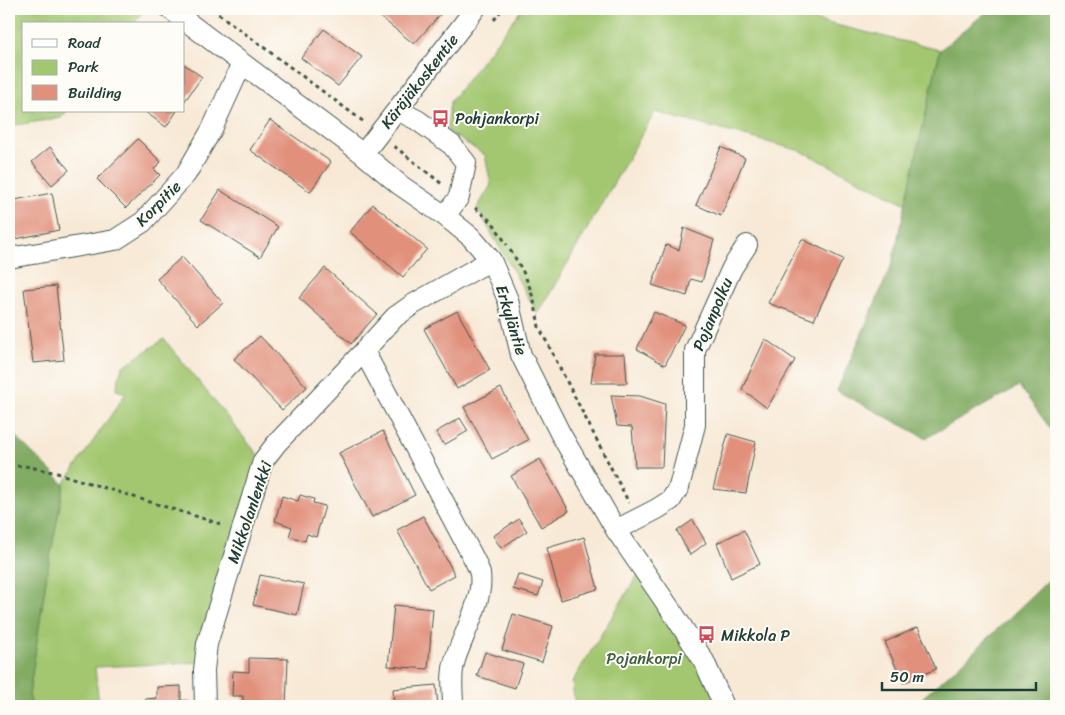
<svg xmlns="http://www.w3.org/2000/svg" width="1065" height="715" font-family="Sriracha,sans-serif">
	<rect width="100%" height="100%" fill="#fdfcf7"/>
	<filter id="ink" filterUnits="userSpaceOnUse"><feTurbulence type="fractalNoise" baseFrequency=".02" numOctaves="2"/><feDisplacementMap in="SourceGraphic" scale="10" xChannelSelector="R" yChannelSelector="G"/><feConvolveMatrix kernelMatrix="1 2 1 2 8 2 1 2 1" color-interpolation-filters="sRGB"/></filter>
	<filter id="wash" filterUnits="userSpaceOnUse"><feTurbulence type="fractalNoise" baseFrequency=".0096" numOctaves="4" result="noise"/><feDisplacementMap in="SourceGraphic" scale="20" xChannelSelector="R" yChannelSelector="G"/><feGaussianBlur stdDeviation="1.12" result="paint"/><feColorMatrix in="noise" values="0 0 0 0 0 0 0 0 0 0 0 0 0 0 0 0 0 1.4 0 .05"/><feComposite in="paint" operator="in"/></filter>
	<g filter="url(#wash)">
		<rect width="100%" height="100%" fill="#f8e9d6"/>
		<path fill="#a3c771" stroke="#618252" d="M9 9H144L134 24H24V111H67L61 118 9 126Z
			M522 9H769L940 50 906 204 801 151 655 112 538 314 477 208 491 185 485 155 447 131 450 102Z
			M164 339 263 461 204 662 95 667 99 706H32L29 695 47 573 64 484 126 393 116 390 122 367Z
			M642 568 724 706H575L572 682Z"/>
		<path fill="#82ac63" stroke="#50744c" d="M990 9H1056V436L1019 386 926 438 837 391 892 264 940 50Z
			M9 430 64 484 47 573 29 695 32 706H9Z
			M1056 573V706H913L962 663Z"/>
		<g id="blocks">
			<path fill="#e1907c" d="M377 9H445L414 44 374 12Z
				M324 29 362 57 338 86 301 58Z
				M184 64 202 77 184 102Z
				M144 111H177L166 127Z
				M270 120 331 162 310 192 250 150Z
				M138 139 161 162 154 169 160 175 126 208 97 179Z
				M50 147 69 170 52 185 32 162Z
				M721 147 745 158 721 216 696 205Z
				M220 190 278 227 260 257 201 220Z
				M52 193 59 230 11 240 9 228V201Z
				M373 204 427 249 403 277 350 232Z
				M684 228 714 240 702 282 691 279 687 296 652 285 666 245 679 250Z
				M802 239 843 259 814 320 768 303Z
				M182 257 223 303 198 325 157 279Z
				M325 268 377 314 351 344 299 298Z
				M56 286 64 360 33 363 24 289Z
				M457 311 490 370 457 389 424 329Z
				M654 312 685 325 665 365 637 349Z
				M260 336 307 387 282 410 234 359Z
				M765 339 795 360 767 408 742 389Z
				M595 354H625L627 383H591Z
				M501 388 528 440 492 459 464 407Z
				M611 395 640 396 665 404 662 467H635L632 427 617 426Z
				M460 418 468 431 444 445 436 432Z
				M383 431 415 495 372 517 339 453Z
				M728 434 756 442 746 493 713 489Z
				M540 459 569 511 541 527 511 476Z
				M300 495 314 499 313 503 325 506 316 537 307 534 305 541 289 536 292 527 275 521 282 496 298 501Z
				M423 516 455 575 429 589 397 530Z
				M519 519 527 531 501 548 493 536Z
				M693 520 706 543 690 555 677 531Z
				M744 530 760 564 731 578 717 543Z
				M584 537 598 589 561 600 547 548Z
				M518 574 543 582 538 596 513 589Z
				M260 575 304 584 297 615 253 605Z
				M394 605 433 609 428 669 388 666Z
				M513 614 553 626 542 662 502 650Z
				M918 627 936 669 903 683 885 642Z
				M485 652 523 664 515 688 477 676Z
				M249 658 288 659 286 706H243V696H232L233 671 249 672Z
				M436 685 438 706H394L393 689Z
				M181 686V701H189V706H146L145 699 157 698V687Z"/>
		</g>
	</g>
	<g filter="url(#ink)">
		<use href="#blocks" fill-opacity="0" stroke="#40574c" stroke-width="1"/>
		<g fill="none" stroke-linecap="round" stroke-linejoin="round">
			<defs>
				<path id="minor" d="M170 9 363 154 400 185 445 216 471 237 491 260 508 300 521 355 560 433 616 530 675 616 704 661 724 706
					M397 110 417 120 452 145 466 163 459 197 445 216
					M363 154 475 9
					M9 258 115 240 143 222 186 174 212 129 242 63
					M364 351 474 559C476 563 479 569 480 574 484 600 463 634 455 660 450 675 453 691 453 706
					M616 530 657 509 671 500 679 487 695 425V350L732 268 747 245
					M205 706 204 670 207 644 263 461 276 444 364 351 395 317 412 305 491 260"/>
			</defs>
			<use href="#minor" stroke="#40574c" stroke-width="22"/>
			<path stroke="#40574c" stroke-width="3" stroke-dasharray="4 4" stroke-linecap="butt" d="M212 9 364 122
				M494 20 502 9
				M394 146 442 184
				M475 208 493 223 507 245
				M510 250C528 277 534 295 539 327L629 503
				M9 466H25L57 473 224 525"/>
			<use href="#minor" stroke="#fff" stroke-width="20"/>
		</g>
	</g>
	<defs>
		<symbol id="bus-bare" viewBox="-9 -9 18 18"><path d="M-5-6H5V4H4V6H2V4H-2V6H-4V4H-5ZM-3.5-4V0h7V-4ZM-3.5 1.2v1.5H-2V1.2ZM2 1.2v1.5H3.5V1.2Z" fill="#d1495b" stroke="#fdfcf7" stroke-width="2.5" paint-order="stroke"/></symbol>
	</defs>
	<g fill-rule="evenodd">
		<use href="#bus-bare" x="428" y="106" width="25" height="25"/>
		<use href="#bus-bare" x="694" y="622" width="25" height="25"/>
	</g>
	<g text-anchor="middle" stroke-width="4" stroke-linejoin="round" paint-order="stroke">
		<g font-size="16" fill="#1f3d34" stroke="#fdfcf7">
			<text transform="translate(419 81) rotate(-52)" y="6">Käräjäkoskentie</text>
			<text transform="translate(158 203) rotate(-45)" y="6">Korpitie</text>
			<text transform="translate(712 314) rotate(-67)" y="6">Pojanpolku</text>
			<text transform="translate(512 320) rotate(73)" y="6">Erkyläntie</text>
			<text transform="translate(249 512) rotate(-71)" y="6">Mikkolanlenkki</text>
		</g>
		<g font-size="16" fill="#1f3d34" stroke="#fdfcf7" text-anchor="start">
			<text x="455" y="124">Pohjankorpi</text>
			<text x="721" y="641">Mikkola P</text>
		</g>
		<g font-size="16" fill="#406043" stroke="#fdfcf7">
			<text x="644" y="664">Pojankorpi</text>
		</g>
	</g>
	<rect width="1065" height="715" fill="none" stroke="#fdfcf7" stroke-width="30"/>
	<rect x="22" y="22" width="162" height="90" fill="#fdfcf7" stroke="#a4b0a9"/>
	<rect x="32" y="39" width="25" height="8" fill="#ffffff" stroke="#a4b0a9"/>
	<text x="68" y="48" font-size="15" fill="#1f3d34">Road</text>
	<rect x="32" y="60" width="25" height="15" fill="#a3c771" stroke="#a4b0a9"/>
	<text x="68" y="72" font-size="15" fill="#1f3d34">Park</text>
	<rect x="32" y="85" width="25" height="15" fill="#e1907c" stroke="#a4b0a9"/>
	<text x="68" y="98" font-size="15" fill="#1f3d34">Building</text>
	<path d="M882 682v8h154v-8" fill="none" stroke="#1f3d34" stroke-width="2.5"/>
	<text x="890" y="682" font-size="15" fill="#1f3d34" stroke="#fdfcf7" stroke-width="4" paint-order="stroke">50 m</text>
</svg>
